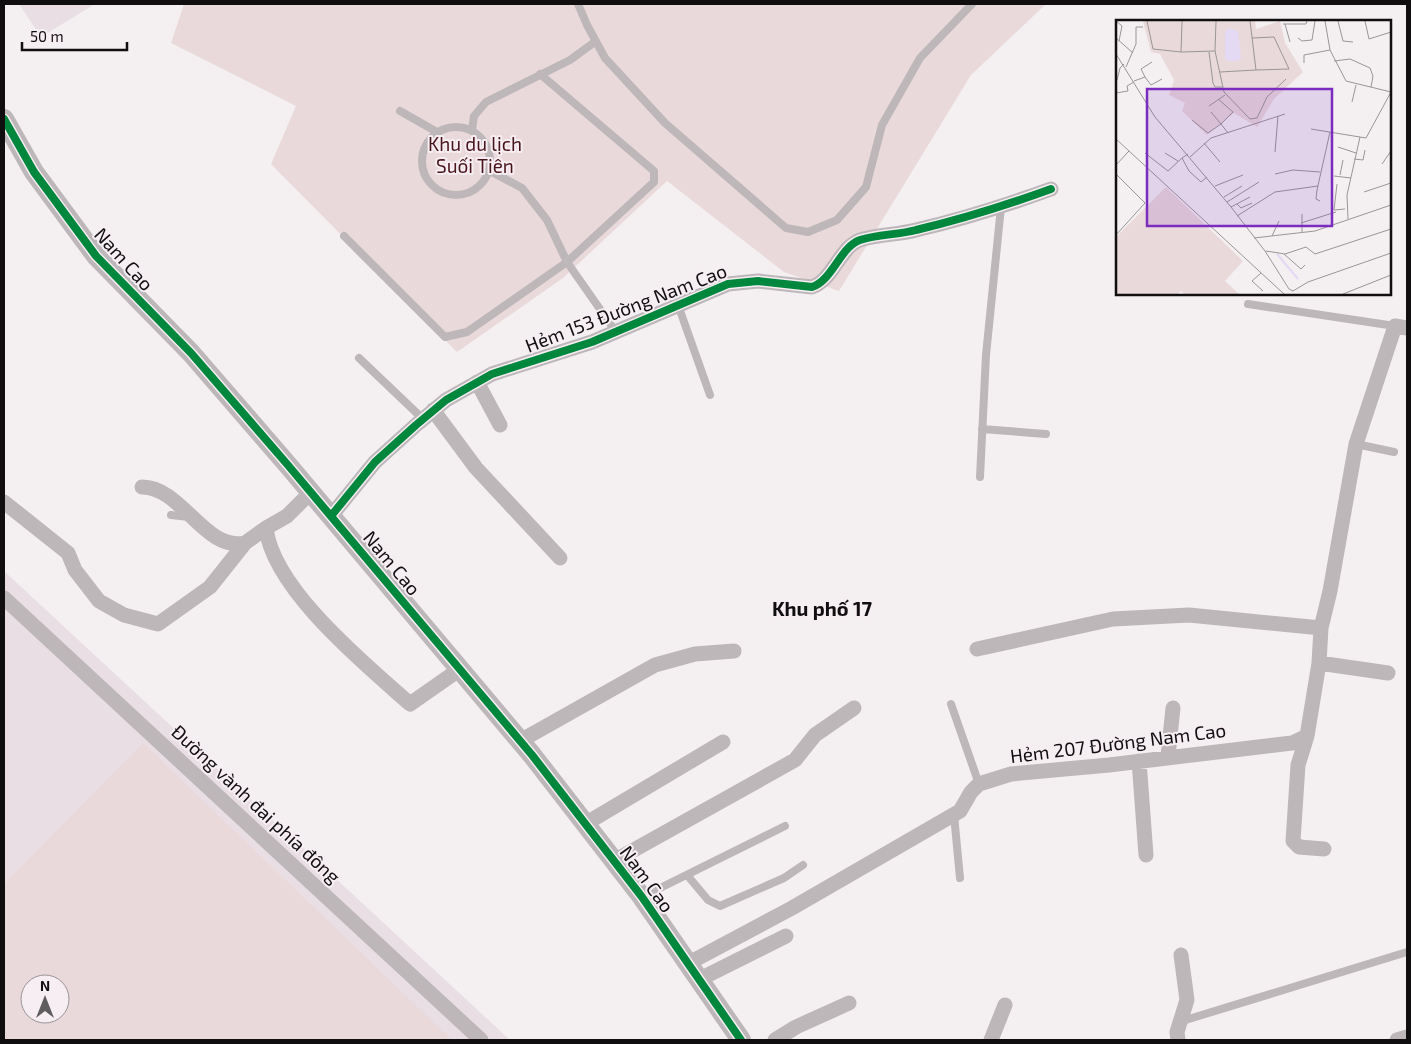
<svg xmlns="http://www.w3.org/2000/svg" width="1411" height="1044" font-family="'Exo 2',sans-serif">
	<rect width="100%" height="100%" fill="#f4f0f2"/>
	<path fill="#e8dee4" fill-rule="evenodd" d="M19 4H95L41 37Z
		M4 571 510 1040H4ZM30 984H60V1014H30Z"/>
	<path fill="#ead9da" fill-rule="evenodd" d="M184 4H1046L971 75 839 291 784 272 667 181 563 278 457 352 271 164 296 106 171 43Z
		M143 743 452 1040H4V884ZM30 984H60V1014H30Z"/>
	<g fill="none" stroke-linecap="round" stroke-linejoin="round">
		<path stroke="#bdb7b9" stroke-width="8" d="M578 4 587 25 605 58 665 123 786 228 808 232 837 220 866 187 882 125 920 58 972 4
			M540 74 654 171V182L567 262 616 332
			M400 111 437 132
			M422 161a34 34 0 1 1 68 0a34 34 0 1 1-68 0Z
			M472 130 474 116 486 102 570 60 596 41
			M344 236 445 337 467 332 567 262 547 220 522 188 490 171
			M1248 304 1395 326
			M678 305 710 395
			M359 358 423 419
			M982 429 1046 434
			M1356 444 1394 452
			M980 477 986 355 1001 207
			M171 515 189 517
			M951 704 979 784
			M954 815 960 878
			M687 875 708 900 720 906 784 878 803 865
			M642 897 785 826
			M1179 1022 1407 952"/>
		<path stroke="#bdb7b9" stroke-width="15" d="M477 382 500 425
			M433 410 476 468 560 558
			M142 487C182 487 205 552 245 543
			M311 492 287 516 266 528C273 589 365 664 410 704L460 669
			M4 502 68 553 75 570 99 601 124 615 158 624 210 587 245 543 266 528
			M331 516 375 462 416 425 446 400 492 374 592 342 728 284 758 281 812 287C833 280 840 247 860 240 878 234 898 235 916 230 963 219 1007 205 1051 189
			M4 598 481 1040
			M977 649 1113 619 1189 615 1321 628
			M1319 663 1388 673
			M520 741 655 665 695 654 734 651
			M1168 756 1173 708
			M1139 761 1146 855
			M585 824 723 742
			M1324 849 1299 847 1293 841 1298 765 1307 736 1319 663 1321 628 1330 591 1356 444 1395 326 1407 328
			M614 861 795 760 815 735 854 708
			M687 964 792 908 960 811 971 792 979 784 1011 774 1109 765 1292 743 1307 736
			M698 980 786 936
			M775 1040 796 1027 849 1003
			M991 1040 1005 1005
			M1178 1040 1177 1032 1187 1000 1181 955
			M1397 1040 1407 1037"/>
		<path stroke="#bdb7b9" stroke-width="20" d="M4 119 34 172 96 256 191 353 287 464 532 755 642 897 741 1040"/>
		<defs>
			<path id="cycleway" d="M4 119 34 172 96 256 191 353 287 464 532 755 642 897 741 1040
				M331 516 375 462 416 425 446 400 492 374 592 342 728 284 758 281 812 287C833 280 840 247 860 240 878 234 898 235 916 230 963 219 1007 205 1051 189"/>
		</defs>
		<use href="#cycleway" stroke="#f6eef3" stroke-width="11"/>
		<use href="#cycleway" stroke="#00873e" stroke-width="8"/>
	</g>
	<g text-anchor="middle" stroke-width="4" stroke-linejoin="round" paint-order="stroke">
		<g font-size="19" fill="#48141b" stroke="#f6eef3">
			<text x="475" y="151">Khu du lịch<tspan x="475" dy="22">Suối Tiên</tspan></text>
		</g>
		<g font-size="19" fill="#110e10" stroke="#f6eef3">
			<text transform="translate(124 259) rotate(48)" y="7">Nam Cao</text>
			<text transform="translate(626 308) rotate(-21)" y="7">Hẻm 153 Đường Nam Cao</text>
			<text transform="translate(392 563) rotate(50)" y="7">Nam Cao</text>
			<text transform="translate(1118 743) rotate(-7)" y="7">Hẻm 207 Đường Nam Cao</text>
			<text transform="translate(256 804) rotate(43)" y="7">Đường vành đai phía đông</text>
			<text transform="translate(647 879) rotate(54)" y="7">Nam Cao</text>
		</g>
		<g font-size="20" font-weight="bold" fill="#110e10" stroke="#f6eef3">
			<text x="822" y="616">Khu phố 17</text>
		</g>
	</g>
	<g transform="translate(1116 20)">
		<rect width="275" height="275" fill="#f4f0f2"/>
		<path d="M27 1H139L140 9 164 1 169 23 187 52 158 79 141 107 118 93 91 115 66 91 69 83 53 75 58 60 44 34 35 32ZM50 167 127 241 109 261 123 274H68L65 271 62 274H0V217Z" fill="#ead9da"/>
		<path d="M113 8 122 11 125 38 122 41H111L109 38V12Z" fill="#e5daf3"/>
		<path fill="none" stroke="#e5daf3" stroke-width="2.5" d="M161 234 182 259"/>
		<path fill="none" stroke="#999698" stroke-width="1" d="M0 1 6 6 3 21M31 1 37 29 65 32 99 31 100 1M209 1 214 30 230 61 275 72M222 1 227 21 237 22M249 1 253 19 275 12M167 4H190L191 1M169 4 174 22M0 18 17 33M136 18 158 17 173 49 140 50M182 18 186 21 196 20 199 1M99 31 108 72 134 99 141 98 151 77 170 59M65 32 66 1M93 32 97 63 99 67H106M0 34 39 97 115 187 149 231 173 269 177 271 192 262 275 233M218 41 234 39 254 48 257 56 255 67M188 43V35L214 30M10 47 20 24V7H27M104 52 140 50 134 1M29 57 35 65 46 59M1 60 4 48 8 44M18 61 29 57 25 49 36 42M0 73 12 71 11 66 18 62M102 79 117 92 105 104 112 113M236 82 240 65M93 86 109 75M76 100 92 113 105 104 95 92M195 109 250 118 275 72M0 119 168 274M88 123 104 142M222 127 240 133M159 132 162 96M29 133 52 151 66 138M49 133 62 141M72 134 66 138 73 151 85 162 91 157M74 137 95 118 169 94M238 139 247 140 249 130M266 144 275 131M0 145 13 131M0 154 29 183 0 215M159 154 177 150 204 152M224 155 227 140M218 156 235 158M221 164 218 190 229 189M99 166 127 155M248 172 275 163M108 177 126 166M204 181 200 179 201 170 214 112M111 182 143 162M121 184 125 188 136 183M115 187 134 177M186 194V212M121 196 159 172 202 166M232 199 231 175 244 117M185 203 220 192M156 216 163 201M138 218 199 211 275 185M150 231 169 234 190 227 199 234 275 209M168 234 185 249 189 245M145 253 136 261 147 271M227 274 275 255"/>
		<path fill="#7b2cbf" fill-opacity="0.15" stroke="#7b2cbf" stroke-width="2.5" d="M31 69H216V206H31Z"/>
		<rect width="275" height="275" fill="none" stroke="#110e10" stroke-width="2.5"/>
	</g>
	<rect width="1411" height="1044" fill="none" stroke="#110e10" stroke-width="10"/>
	<g transform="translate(45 999)"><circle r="24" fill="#f6eef3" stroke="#9a9498"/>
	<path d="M0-4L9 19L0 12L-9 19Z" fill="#605d5f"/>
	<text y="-8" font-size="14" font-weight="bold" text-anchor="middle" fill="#110e10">N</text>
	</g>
	<path d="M22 42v8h105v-8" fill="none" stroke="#110e10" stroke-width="2.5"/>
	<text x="30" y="42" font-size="15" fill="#110e10" stroke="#f6eef3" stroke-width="4" paint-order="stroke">50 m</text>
</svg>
